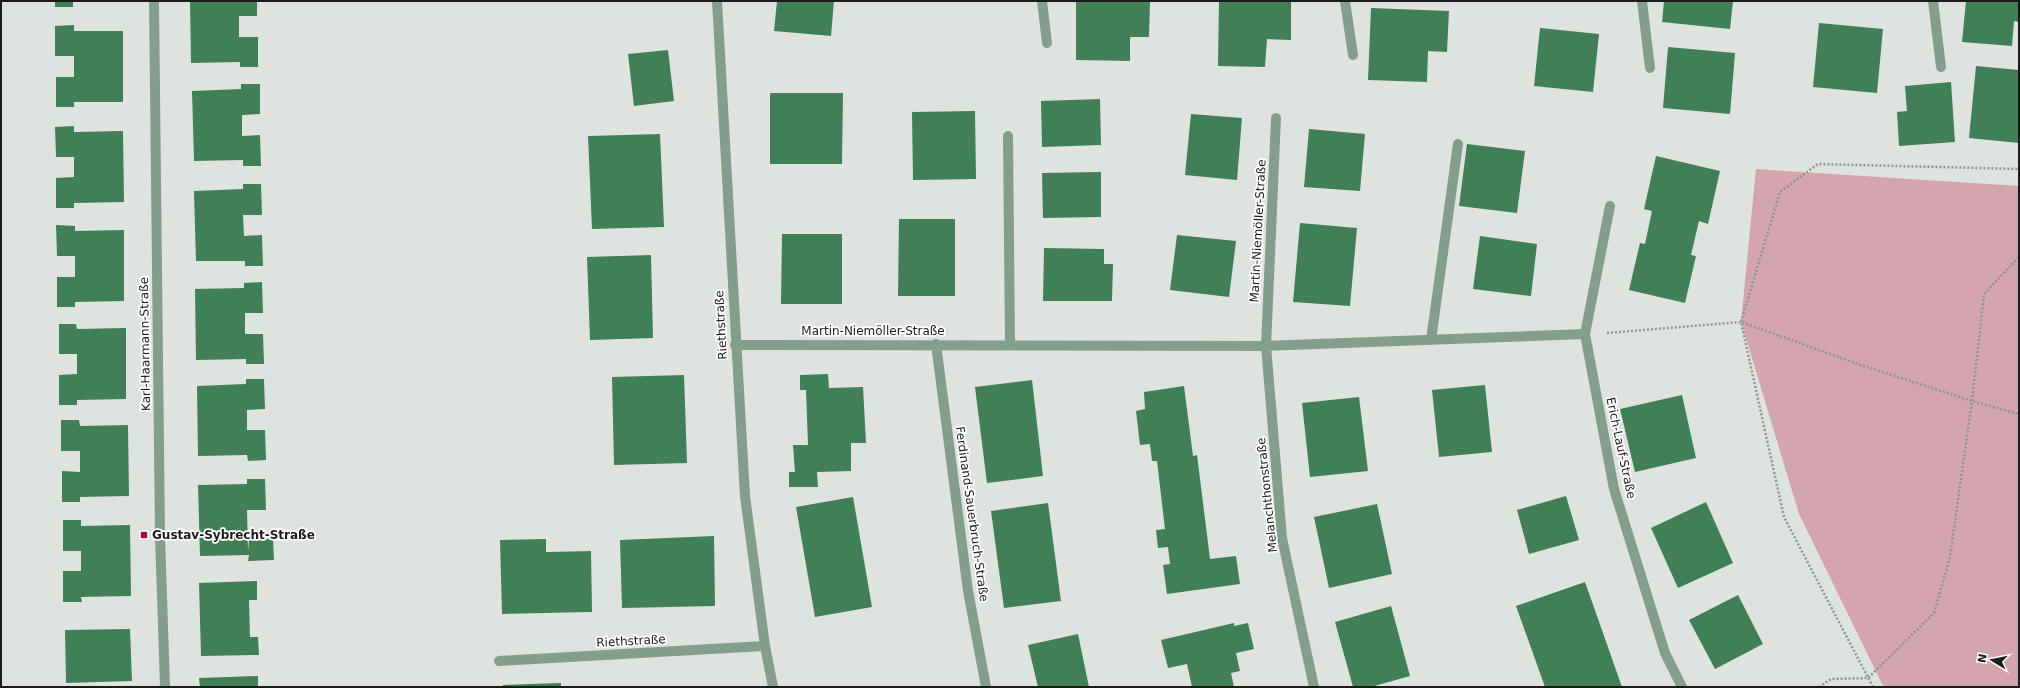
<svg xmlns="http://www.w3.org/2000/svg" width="2020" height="688" font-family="'DejaVu Sans',sans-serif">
	<rect width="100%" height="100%" fill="#dfe3e0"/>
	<path fill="#d5a5af" d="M1756 169 2019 186V687H1885L1882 684 1799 514 1741 322Z"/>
	<path fill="#417f57" d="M55 1H73V7H55Z
		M190 1H257V16H239V37H258V67H240V62L191 63Z
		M777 1H834L831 36 774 31Z
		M1076 1H1150L1149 37H1130V61L1076 60Z
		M1219 1H1291V40L1267 39 1265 67 1218 66Z
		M1664 1H1733L1730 29 1662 22Z
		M1966 1H2019V22L2014 21 2012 46 1962 42Z
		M1371 8 1449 11 1447 52 1428 51 1427 82 1368 80Z
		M1819 23 1883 29 1877 93 1813 87Z
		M74 25V31H123V102H74V107H56V77H74V56H55V26Z
		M1540 28 1599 34 1593 92 1534 86Z
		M1668 47 1735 53 1730 114 1663 108Z
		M668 50 674 101 634 106 628 54Z
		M1976 66 2019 70V143L1969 138Z
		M1951 82 1955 142 1899 146 1897 112 1907 111 1905 86Z
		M241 84H260V114L242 115V136L260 135 261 166H243V160L194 161 192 91 241 89Z
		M770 93H843L842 164H770Z
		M1100 99 1101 145 1042 147 1041 101Z
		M975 111 976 179 913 180 912 112Z
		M1191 114 1242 118 1237 180 1185 175Z
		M74 126V132L123 131 124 202 74 203V208H56V178L74 177V157H56L55 127Z
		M1309 129 1365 134 1360 191 1304 187Z
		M660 134 664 227 592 229 588 136Z
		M1467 144 1525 151 1517 213 1459 206Z
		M1656 156 1720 171 1708 224 1699 221 1691 255 1696 256 1685 303 1629 290 1640 243 1645 244 1652 211 1644 209Z
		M1101 172V217L1043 218 1042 173Z
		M243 184H261L262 215H243L244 236 262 235 263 266H245V261H196L194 191 243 189Z
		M899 219H955V296H898Z
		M1300 223 1357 228 1350 306 1293 302Z
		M56 225 75 226V231L124 230V301L75 302V307H57V277H75V256H57Z
		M782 234H842V304H781Z
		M1177 235 1236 241 1229 297 1170 290Z
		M1480 236 1537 244 1531 296 1473 289Z
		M1044 248 1104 249V264H1113L1112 301H1043Z
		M651 255 653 338 590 340 587 257Z
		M262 282 263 313H245V334H263L264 364H246V359L196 360 195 289 244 288V283Z
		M59 324H76L77 329 126 328V399L77 400V405H59V375L77 374V354H59Z
		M828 374 829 388 863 387 866 443H851V471L817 472 818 487H789V472H795L793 445H808L806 390H800V375Z
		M684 375 687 463 614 465 612 377Z
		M246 379H264L265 409 247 410V430H265L266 460 248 461 247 455 198 456 197 386 246 384Z
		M1032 380 1043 476 987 483 975 387Z
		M1485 385 1492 452 1439 457 1432 390Z
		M1184 386 1193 456 1197 455 1210 559 1236 556 1240 584 1167 594 1163 565 1170 564 1168 547 1158 548 1156 530 1165 529 1157 461H1152L1150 444 1140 445 1136 411 1145 409 1144 392Z
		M1682 395 1696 458 1635 472 1620 409Z
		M1359 397 1368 471 1310 477 1302 403Z
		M61 420H79L80 426 128 425 129 496 80 497V502H62V471L80 472V451H61Z
		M247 479H265L266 510H247L248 551 249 540 273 539 274 560 248 561 249 555 200 556 198 485 247 484Z
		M1566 496 1579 540 1529 554 1517 510Z
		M853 497 872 607 815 617 796 507Z
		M1706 502 1733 563 1678 588 1651 528Z
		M1048 503 1061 601 1004 608 991 511Z
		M1377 504 1392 574 1329 588 1314 517Z
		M63 520H81V526L130 525 131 596 81 597 82 602H63V571H81V551H63Z
		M714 536 715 606 622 608 620 540Z
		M546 539V552L591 551 592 612 502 614 500 540Z
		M257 581V600H249L250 637H258L259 655 201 656 199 583Z
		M1585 582 1622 687H1545L1516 606Z
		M1738 595 1763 644 1715 669 1689 620Z
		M1391 606 1410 676 1371 687H1353L1335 622Z
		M1234 623V626L1248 623 1254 649 1236 653 1240 671 1231 673 1234 687H1192L1187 664 1168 668 1161 640Z
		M130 629 132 681 66 683 65 630Z
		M1078 634 1089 687H1038L1028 645Z
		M258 676V687H200L199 678Z
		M561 683V687H503V685Z"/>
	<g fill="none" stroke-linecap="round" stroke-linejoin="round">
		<path stroke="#919492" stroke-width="2.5" stroke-dasharray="2 2" stroke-linecap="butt" d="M1607 333 1741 322 1861 365 1972 401 2019 414
			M1819 687 1831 679 1868 678 1934 613 1950 557 1972 401 1984 294 2019 257
			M1873 687 1784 517 1741 322 1780 192 1818 164 2019 169"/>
		<path stroke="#839e8b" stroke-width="10" d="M154 1 160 536 165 687
			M717 1 745 496 765 646 773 687
			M1042 1 1047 43
			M1345 1 1353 55
			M1642 1 1650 68
			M1933 1 1941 67
			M1276 118 1266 346 1282 538 1314 687
			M1008 136 1010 344
			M1610 206 1585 334 1614 489 1665 653 1682 687
			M1431 340 1458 144
			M936 344 968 591 986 687
			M735 345 1266 346 1585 334
			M499 661 765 646"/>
	</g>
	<rect fill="#a1094a" stroke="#fff" stroke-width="1.5" x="140" y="531" width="8" height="8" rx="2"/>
	<g text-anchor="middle" stroke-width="3.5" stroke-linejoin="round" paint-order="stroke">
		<g font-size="12" fill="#1a1b1a" stroke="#fff">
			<text transform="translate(1258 231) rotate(-87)" y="4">Martin-Niemöller-Straße</text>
			<text transform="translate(721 325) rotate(-93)" y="4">Riethstraße</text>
			<text x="873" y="335">Martin-Niemöller-Straße</text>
			<text transform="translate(145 344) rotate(-91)" y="4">Karl-Haarmann-Straße</text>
			<text transform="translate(1621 448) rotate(78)" y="4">Erich-Lauf-Straße</text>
			<text transform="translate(1267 495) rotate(-96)" y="4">Melanchthonstraße</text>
			<text transform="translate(972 514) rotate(82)" y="4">Ferdinand-Sauerbruch-Straße</text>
			<text transform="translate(631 641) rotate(-3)" y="4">Riethstraße</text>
		</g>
		<g font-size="12" font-weight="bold" fill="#1a1b1a" stroke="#fff" text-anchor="start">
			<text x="152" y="539">Gustav-Sybrecht-Straße</text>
		</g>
	</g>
	<rect width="2020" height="688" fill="none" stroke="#1a1b1a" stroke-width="4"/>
	<g transform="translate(1992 660) rotate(280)" stroke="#ffffff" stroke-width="3" paint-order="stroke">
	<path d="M0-3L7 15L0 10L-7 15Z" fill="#1a1b1a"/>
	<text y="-6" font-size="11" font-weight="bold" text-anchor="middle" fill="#1a1b1a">N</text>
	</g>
</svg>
